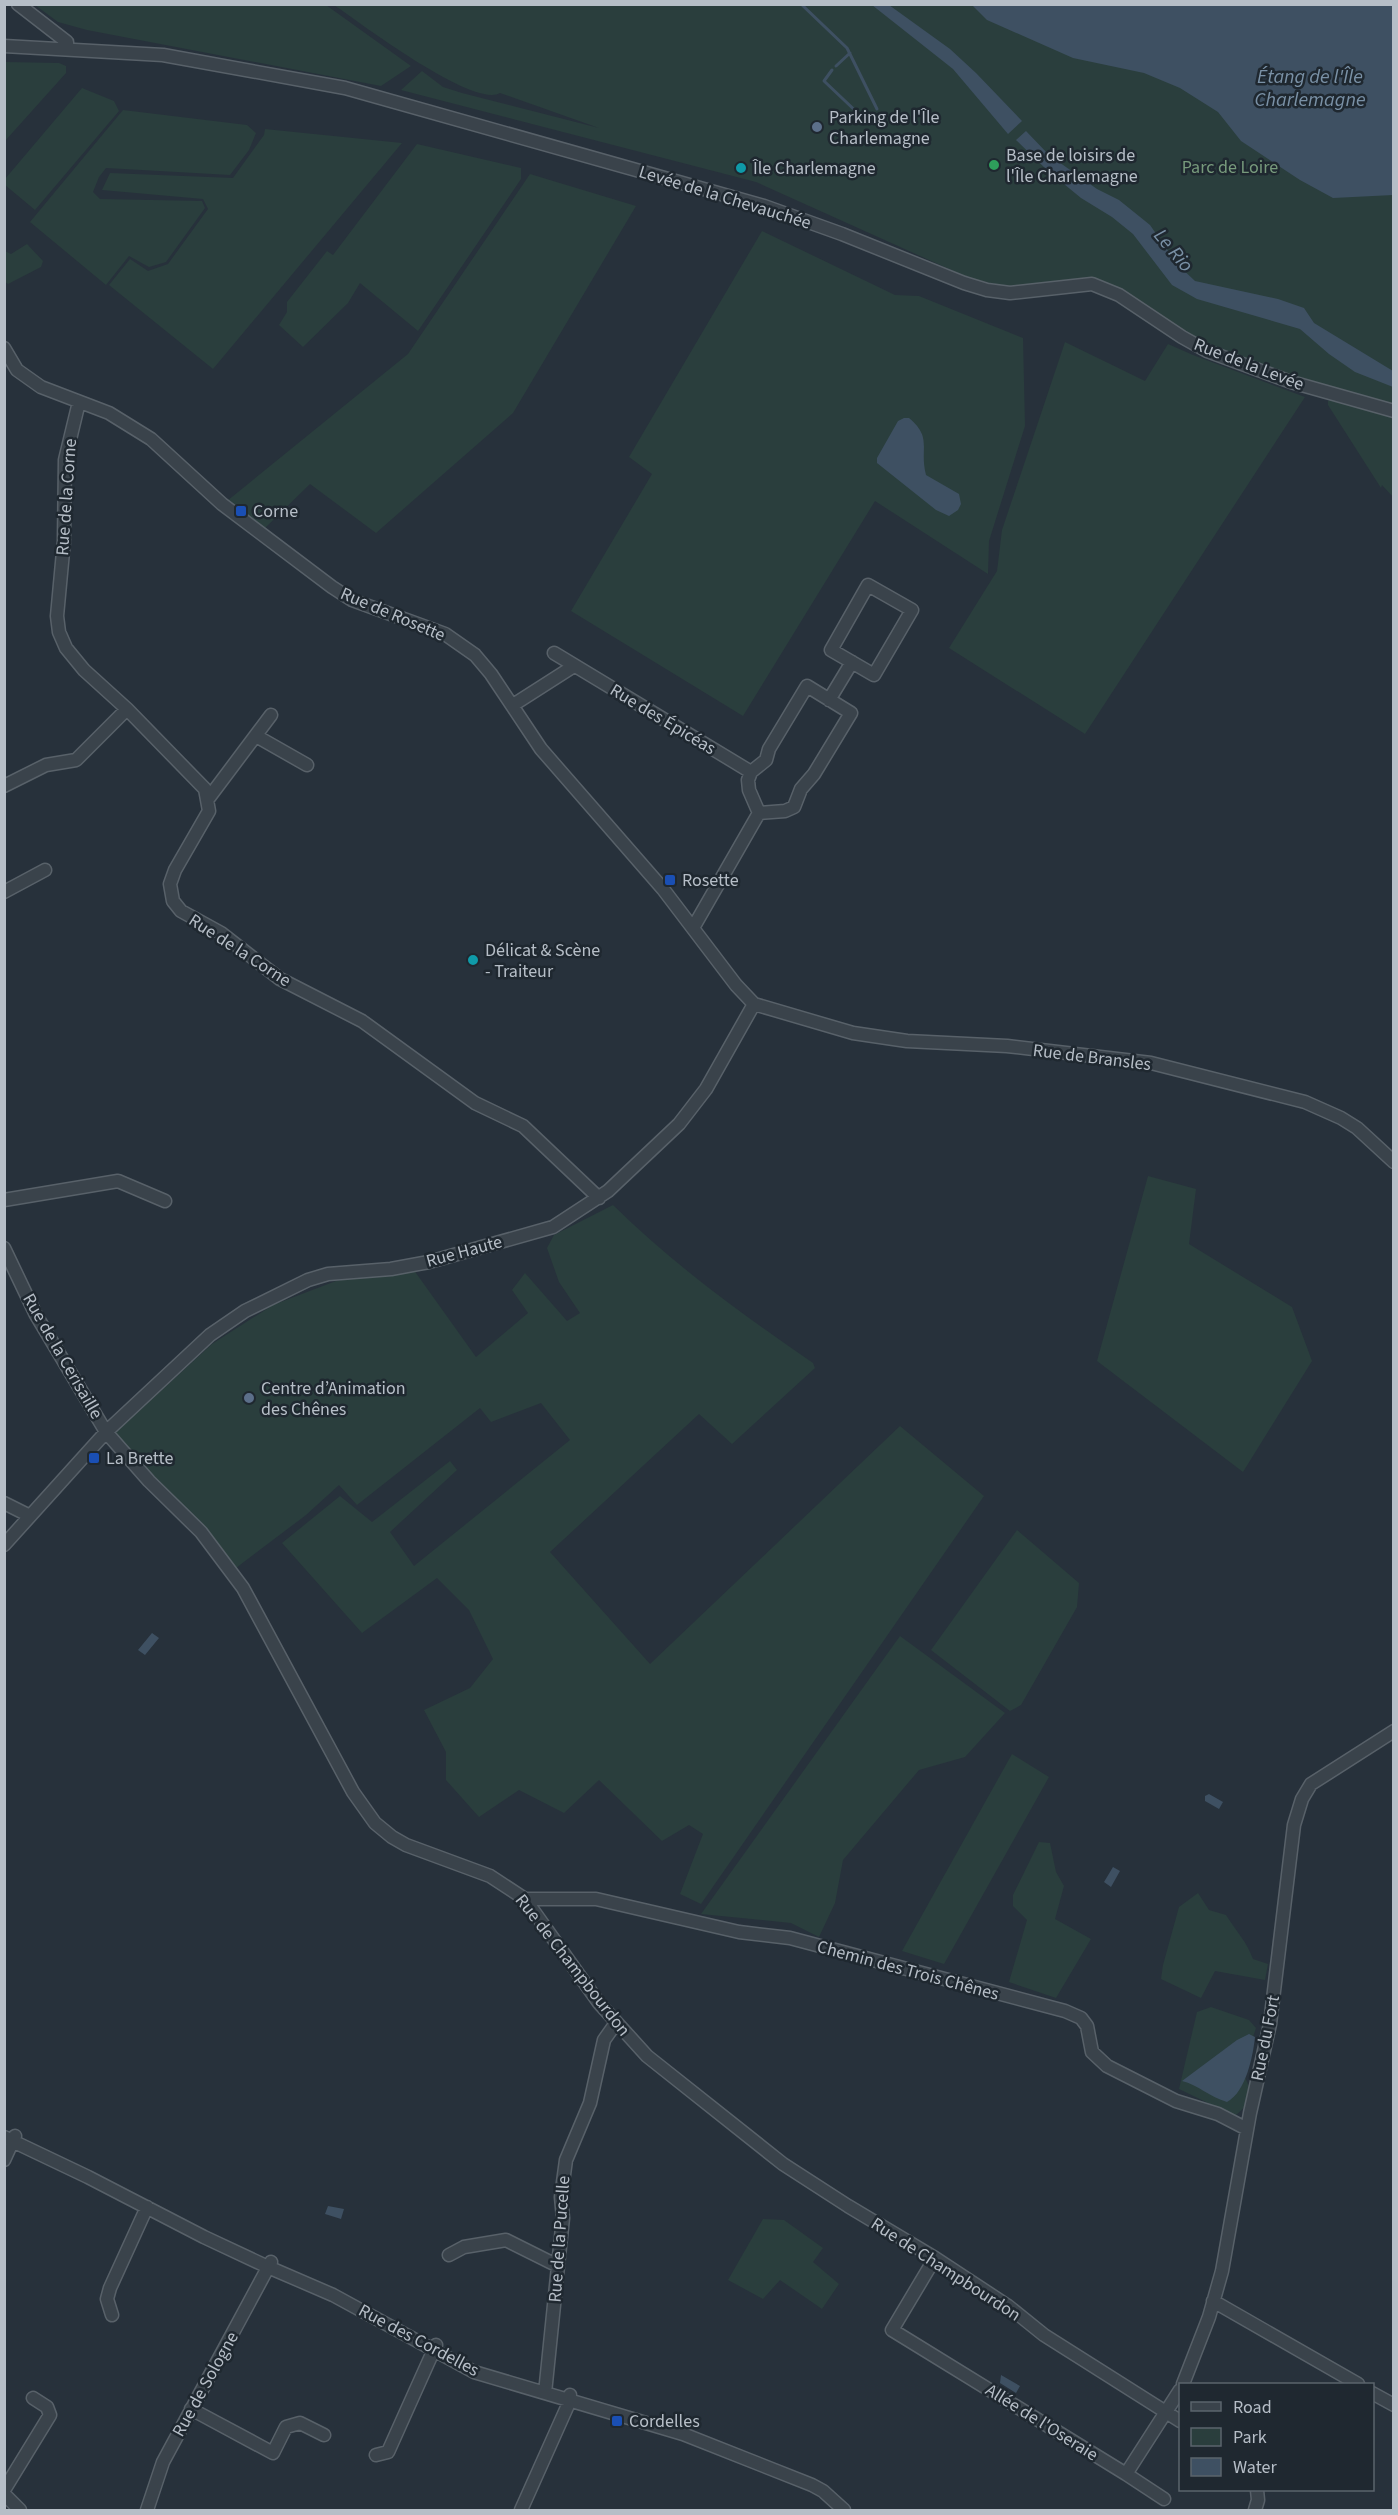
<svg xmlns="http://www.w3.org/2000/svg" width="1398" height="2515" font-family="'Source Sans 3',sans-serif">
	<rect width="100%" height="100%" fill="#27313b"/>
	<path fill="#2a3e3d" d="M35 5H326L411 66 381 86 87 30 58 22Z
		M334 5H1393V407L1229 357 1183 335 1130 297 1074 280 1007 287 969 278 756 182 401 90 422 71 443 87 462 93 599 128 500 93C474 109 359 22 334 5Z
		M5 62 59 63 66 66V73L5 141Z
		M82 88 114 101 119 111 35 210 5 185V179Z
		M123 110 247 125 256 133 249 150 230 175 106 168 99 177 93 192 100 199 202 201 205 208 166 262 149 267 129 256 106 285 30 222Z
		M265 129 402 143 213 369 109 285 130 259 148 271 168 264 208 209 203 199 102 190 110 173 233 178 264 135Z
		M417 144 521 168V179L418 331 360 283 348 303 303 347 279 325 287 312V302L327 251 333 255Z
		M530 174 636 206 513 413 376 533 310 484 265 528 227 501 408 354Z
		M762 231 895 295 919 296 1023 338 1025 426 989 541 988 574 875 501 743 716 571 611 652 474 629 457Z
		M27 244 43 261 41 267 8 284 5 282V251L11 254Z
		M1065 342 1145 381 1168 344 1193 355 1305 397 1085 734 949 648 997 571 1002 530Z
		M1333 399 1393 416V497L1382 485 1381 488 1328 405V401Z
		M1148 1176 1196 1189 1189 1244 1292 1307 1312 1361 1243 1472 1097 1361Z
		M613 1205C674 1265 743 1315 813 1363L815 1368 732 1444 699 1414 550 1552 650 1664 900 1426 984 1496 701 1904 680 1894 703 1834 689 1825 662 1841 599 1780 564 1813 519 1790 479 1817 446 1780V1752L424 1710 470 1688 493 1659 469 1610 437 1578 362 1633 282 1543 340 1496 372 1522 450 1461 457 1470 390 1532 414 1566 570 1440 541 1403 491 1422 480 1408 357 1505 339 1485 306 1515 236 1568 114 1434 212 1344 273 1305 336 1281 411 1266 476 1357 528 1313 512 1290 525 1273 567 1321 580 1313 559 1282 547 1248 554 1235Z
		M1017 1530 1079 1583 1077 1607 1021 1705 1010 1711 931 1650Z
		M900 1636 1005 1713 965 1757 919 1770 843 1860 835 1903 819 1937 791 1923 701 1914Z
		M1012 1754 1049 1777 944 1964 902 1951Z
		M1039 1842 1050 1843 1056 1872 1064 1886 1055 1919 1091 1939 1056 1998 1009 1982 1027 1920 1013 1906V1895Z
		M1198 1893 1209 1910 1226 1915C1236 1931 1247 1942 1253 1959L1268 1964 1265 1980 1215 1971 1201 1998 1161 1979 1163 1965 1179 1907Z
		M1211 2007 1249 2020 1256 2028 1242 2070 1250 2089 1248 2104 1235 2116 1179 2089 1197 2012Z
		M763 2219 784 2220 823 2248 813 2262 839 2284 822 2309 780 2280 763 2299 728 2280Z"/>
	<path fill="#3e5062" d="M872 5H889L950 49 976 73 1022 121 1008 134 953 69Z
		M972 5H1393V195L1333 198 1300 180 1241 141 1218 112 1180 88 1144 73 1073 58 987 20Z
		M1026 131 1049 155 1097 189 1119 200 1150 225 1178 265 1195 281 1278 299 1304 308 1314 323 1393 371V387L1355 372 1329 354 1300 329 1197 299 1172 285 1133 234 1112 217 1081 198 1047 170 1016 140Z
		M904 418H909C933 438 919 448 926 475L959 494 961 504 958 510 949 516 936 510 877 463V458L898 421Z
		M152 1633 159 1638 145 1655 138 1650Z
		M1209 1794 1223 1802 1219 1809 1205 1801V1796Z
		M1113 1867 1120 1871 1111 1887 1104 1882Z
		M1249 2034 1255 2037C1253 2056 1246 2092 1227 2102 1210 2097 1198 2085 1182 2081L1237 2040Z
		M328 2206 344 2209 341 2219 325 2214Z
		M1001 2375 1020 2386 1016 2393 1000 2383Z"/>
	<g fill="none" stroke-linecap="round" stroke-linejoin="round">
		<path stroke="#3e5062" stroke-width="3" d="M801 4 847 48 877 109
			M836 66 850 53
			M832 70 824 81 862 117"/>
		<defs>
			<path id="minor" d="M18 4 67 42V48
				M4 46 163 55 345 88 764 206 842 234 964 283 987 290 1010 293 1092 284 1119 295 1182 337 1207 351 1291 382 1394 411
				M4 348 17 370 41 387 109 413 151 439 222 504 332 587 352 600 445 634 475 655 491 674 541 749 663 889 736 985 754 1004
				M79 402 65 460 64 541 57 616 59 632 66 648 84 670 127 709 205 789 209 811 175 870 170 884 173 901 181 911 221 933 280 979 362 1021 475 1103 523 1126 599 1198
				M868 585 912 610 874 675 831 650Z
				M554 653 751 772
				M807 686 851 713 814 774 801 789 794 807 785 811 759 813 749 790 748 780 751 772 766 760 769 749Z
				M829 700 852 662
				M513 705 574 666
				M256 736 307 765
				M4 786 46 765 76 760 127 709
				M208 799 271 715
				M4 892 45 870
				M693 928 759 813
				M754 1004 853 1033 907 1041 1007 1046 1151 1063 1305 1102 1341 1118 1357 1128 1394 1162
				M4 1200 118 1181 165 1201
				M4 1248 36 1315 106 1432 149 1481 201 1532 243 1588 353 1792 375 1823 392 1837 406 1845 490 1876 525 1899 599 2003 647 2056 783 2164 848 2206 935 2258 1008 2306 1044 2335 1180 2421
				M4 1503 30 1516
				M4 1545 106 1432 210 1335 245 1311 308 1280 328 1274 391 1269 429 1262 553 1227 608 1191 679 1124 706 1089 754 1004
				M525 1899H596L739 1932 790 1938 1065 2011 1081 2018 1087 2026 1092 2052 1107 2066 1176 2101 1218 2114 1247 2129
				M4 2137 88 2177 204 2237 268 2267 333 2295 474 2372 683 2434 812 2485 823 2491 844 2510
				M4 2160 15 2136
				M449 2255 464 2247 506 2240 558 2266
				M935 2258 892 2330 1126 2474 1180 2390
				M1213 2301 1358 2384
				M112 2315 107 2299 110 2288 147 2207
				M1183 2384 1209 2317 1222 2271 1250 2113 1270 2024 1294 1825 1302 1799 1311 1784 1394 1731
				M545 2393 558 2266 563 2218 561 2197 566 2160 590 2103 604 2040 616 2023
				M1372 2393 1394 2405
				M191 2409 273 2453 286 2427 300 2423 324 2435
				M376 2455 388 2452 436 2345
				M1126 2474 1164 2499
				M4 2490 50 2415 47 2407 33 2398
				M4 2494 20 2510
				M147 2510 163 2462 271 2262
				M521 2510 568 2405 570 2395
				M1255 2510 1258 2500 1257 2490"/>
		</defs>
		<use href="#minor" stroke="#586169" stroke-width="15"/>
		<use href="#minor" stroke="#3a434b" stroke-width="12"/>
	</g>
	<g fill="#5c6f8a" stroke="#1f2830" stroke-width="2">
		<circle cx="817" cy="127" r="6"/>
		<circle cx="249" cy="1398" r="6"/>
	</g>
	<circle fill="#2e9e5b" stroke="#1f2830" stroke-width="2" cx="994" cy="165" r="6"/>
	<g fill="#0f9aa8" stroke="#1f2830" stroke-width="2">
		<circle cx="741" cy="168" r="6"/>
		<circle cx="473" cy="960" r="6"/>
	</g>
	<g fill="#1a4fb4" stroke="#1f2830" stroke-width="2">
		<rect x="235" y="505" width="12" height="12" rx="3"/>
		<rect x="664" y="874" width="12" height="12" rx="3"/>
		<rect x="88" y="1452" width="12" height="12" rx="3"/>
		<rect x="611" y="2415" width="12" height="12" rx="3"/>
	</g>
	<g text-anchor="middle" stroke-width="5" stroke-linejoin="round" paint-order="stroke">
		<g font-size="18" fill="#b6bec7" stroke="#1f2830" text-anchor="start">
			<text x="829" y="123">Parking de l'Île<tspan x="829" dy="21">Charlemagne</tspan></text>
			<text x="1006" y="161">Base de loisirs de<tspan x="1006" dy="21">l'Île Charlemagne</tspan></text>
			<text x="753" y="174">Île Charlemagne</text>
			<text x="253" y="517">Corne</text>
			<text x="682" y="886">Rosette</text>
			<text x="485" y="956">Délicat &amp; Scène<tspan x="485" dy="21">- Traiteur</tspan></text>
			<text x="261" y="1394">Centre d’Animation<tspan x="261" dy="21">des Chênes</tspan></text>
			<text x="106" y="1464">La Brette</text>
			<text x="629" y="2427">Cordelles</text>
		</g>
		<g font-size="18" fill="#779a7c" stroke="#1f2830">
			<text x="1230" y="173">Parc de Loire</text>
		</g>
		<g font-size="18" fill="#b6bec7" stroke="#1f2830">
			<text transform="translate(725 197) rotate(17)" y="6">Levée de la Chevauchée</text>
			<text transform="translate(1249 364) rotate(21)" y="6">Rue de la Levée</text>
			<text transform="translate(66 497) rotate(-86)" y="6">Rue de la Corne</text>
			<text transform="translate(393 614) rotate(23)" y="6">Rue de Rosette</text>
			<text transform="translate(663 719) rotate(31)" y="6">Rue des Épicéas</text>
			<text transform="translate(240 950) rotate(33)" y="6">Rue de la Corne</text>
			<text transform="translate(1092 1057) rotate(7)" y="6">Rue de Bransles</text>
			<text transform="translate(464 1251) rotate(-15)" y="6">Rue Haute</text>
			<text transform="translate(63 1356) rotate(60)" y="6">Rue de la Cerisaille</text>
			<text transform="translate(573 1965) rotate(52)" y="6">Rue de Champbourdon</text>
			<text transform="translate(908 1970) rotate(15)" y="6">Chemin des Trois Chênes</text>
			<text transform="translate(1265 2038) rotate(-79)" y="6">Rue du Fort</text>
			<text transform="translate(559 2239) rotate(-86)" y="6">Rue de la Pucelle</text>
			<text transform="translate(946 2269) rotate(33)" y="6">Rue de Champbourdon</text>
			<text transform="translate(419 2340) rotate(28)" y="6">Rue des Cordelles</text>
			<text transform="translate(205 2384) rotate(-61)" y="6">Rue de Sologne</text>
			<text transform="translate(1042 2422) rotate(32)" y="6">Allée de l'Oseraie</text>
		</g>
		<g font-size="20" font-style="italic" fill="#7a91a6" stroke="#1f2830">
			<text x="1310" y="83">Étang de l'Île<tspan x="1310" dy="23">Charlemagne</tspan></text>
			<text transform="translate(1174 250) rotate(50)" y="7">Le Rio</text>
		</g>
	</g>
	<rect width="1398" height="2515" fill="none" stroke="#b6bec7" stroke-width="12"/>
	<rect x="1179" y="2383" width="195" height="108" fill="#1f2830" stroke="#5b646c" stroke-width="1.5"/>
	<rect x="1191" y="2402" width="30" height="9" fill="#3a434b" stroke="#5b646c" stroke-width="1.5"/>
	<text x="1233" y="2413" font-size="18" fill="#b6bec7">Road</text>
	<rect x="1191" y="2428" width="30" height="18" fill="#2a3e3d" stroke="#5b646c" stroke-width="1.5"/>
	<text x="1233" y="2443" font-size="18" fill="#b6bec7">Park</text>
	<rect x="1191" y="2458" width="30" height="18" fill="#3e5062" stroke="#5b646c" stroke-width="1.5"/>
	<text x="1233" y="2473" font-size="18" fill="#b6bec7">Water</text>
</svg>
